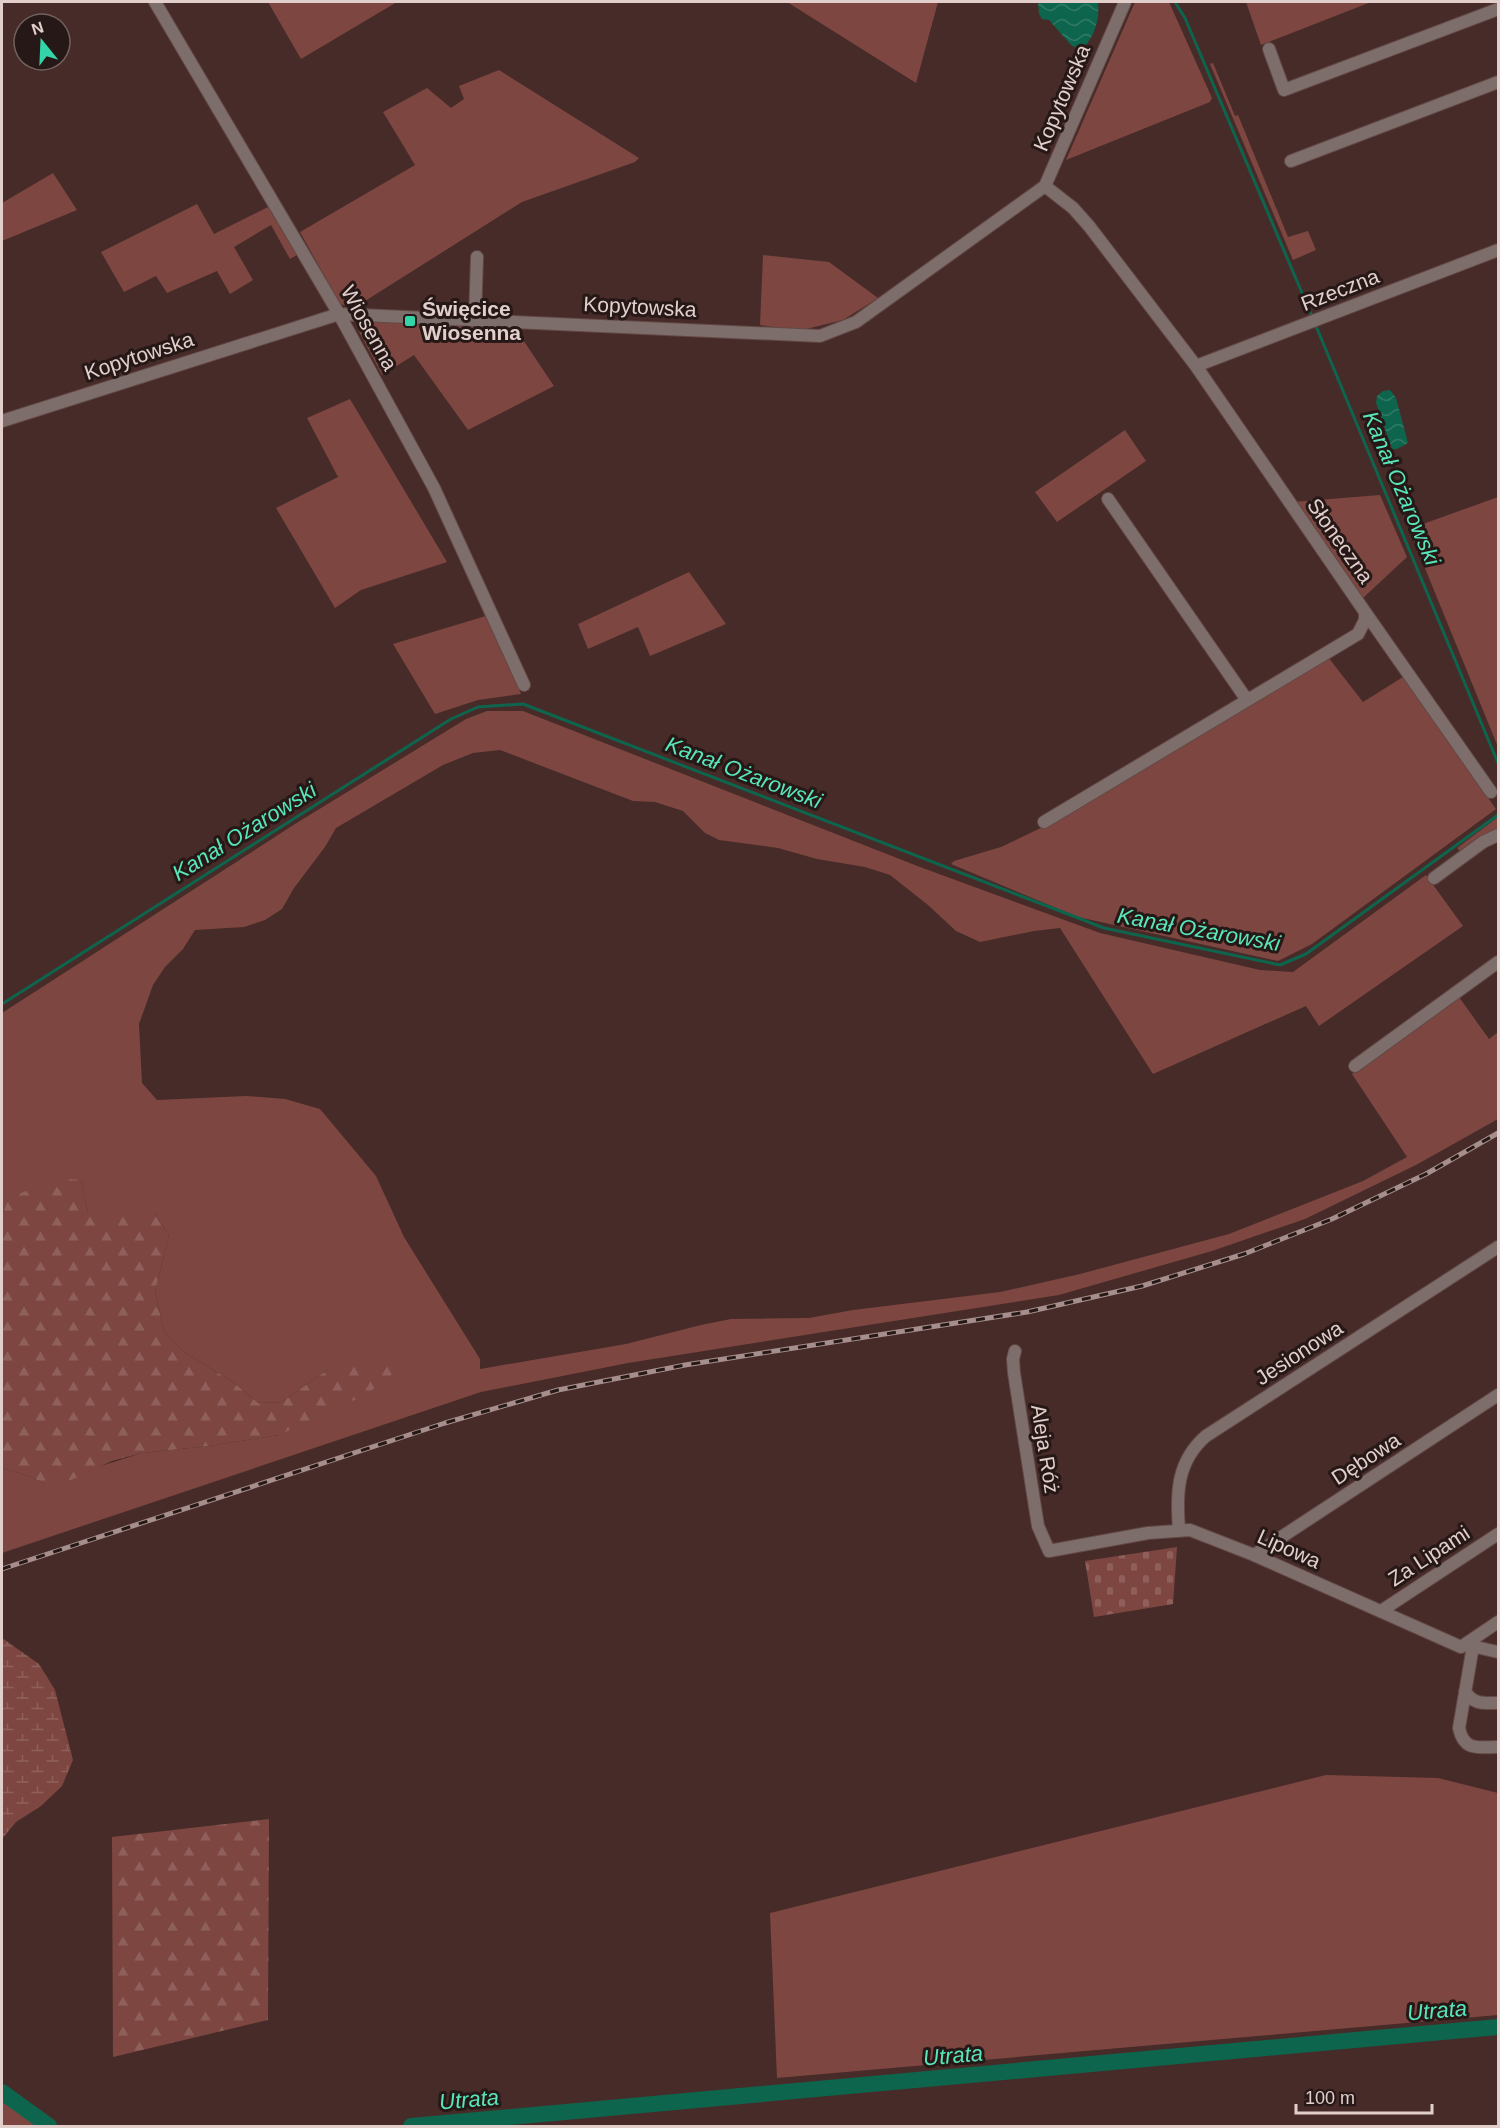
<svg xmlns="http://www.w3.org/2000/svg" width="1500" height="2128" font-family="Helvetica,sans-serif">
	<defs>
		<pattern id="forest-firs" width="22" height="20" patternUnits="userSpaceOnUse" patternTransform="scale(1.5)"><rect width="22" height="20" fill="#7d4641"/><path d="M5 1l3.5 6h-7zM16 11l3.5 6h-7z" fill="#8f605b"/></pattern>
		<pattern id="wetland-marsh" width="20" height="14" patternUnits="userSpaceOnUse" patternTransform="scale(1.5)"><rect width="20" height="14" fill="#7d4641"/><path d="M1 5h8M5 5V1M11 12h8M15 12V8" fill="none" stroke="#8f605b"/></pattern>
		<pattern id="cemetery-stones" width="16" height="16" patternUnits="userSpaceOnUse" patternTransform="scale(1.5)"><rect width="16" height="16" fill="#7d4641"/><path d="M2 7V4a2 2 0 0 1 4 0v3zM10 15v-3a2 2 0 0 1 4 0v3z" fill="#8f605b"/></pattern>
		<pattern id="water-waves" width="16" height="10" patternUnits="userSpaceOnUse" patternTransform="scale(1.5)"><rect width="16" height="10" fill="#0e654e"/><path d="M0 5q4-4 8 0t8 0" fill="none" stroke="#317a66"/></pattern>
	</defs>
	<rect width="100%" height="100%" fill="#472b28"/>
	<path fill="#7d4641" d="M268 2H397L301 59Z
		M787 2H938L916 83Z
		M1135 2H1169L1212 98 1210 102 1066 160Z
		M1246 2H1371L1261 45Z
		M1213 63 1235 116 1238 115 1288 237 1308 231 1316 250 1293 260 1210 64Z
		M499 70 639 158 635 162 522 202 354 308 340 304 300 232 415 165 383 112 427 88 451 108 464 99 459 86Z
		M53 173 77 210 2 241V203Z
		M197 204 214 234 268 207 297 255 290 259 271 225 234 247 253 280 230 294 217 271 167 293 156 276 124 292 101 252Z
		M763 255 829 262 878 298 843 320 798 331 760 325Z
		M364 319 515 328 554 386 468 430 414 355 382 375 356 326 358 321Z
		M350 399 447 562 361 590 335 608 276 508 338 477 307 418Z
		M1125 430 1146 461 1057 522 1035 492Z
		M1380 495 1407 557 1363 598 1293 502Z
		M1498 497V747L1409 529Z
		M689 572 726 624 650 656 638 627 588 649 578 624Z
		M489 615 521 694 478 700 435 714 393 644Z
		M1328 657 1363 702 1403 677 1496 809 1312 944 1278 961 1078 917 951 864 954 861 1001 847 1043 827Z
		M487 711H523L920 867 1100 933 1260 970 1293 972 1426 875 1463 926 1319 1026 1306 1006 1153 1074 1060 928 1034 931 980 942 956 931 928 905 890 875 865 867 817 859 778 848 719 840 705 833 683 811 655 802 633 801 500 750 473 753 443 765 336 828 325 847 294 888 282 909 265 920 244 927 195 930 183 949 165 967 153 985 139 1024 142 1083 157 1100 246 1096 285 1099 320 1109 376 1176 404 1237 480 1359V1369L626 1344 701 1325 731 1319 809 1318 853 1310 1000 1292 1080 1274 1229 1234 1363 1181 1407 1157 1352 1074 1459 997 1489 1039 1498 1032V1119L1416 1165 1305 1219 1212 1251 1059 1295 628 1363 481 1392 2 1553V1468L32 1477 44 1484 142 1453 209 1446 279 1435 330 1368 282 1402 258 1403 233 1382 184 1352 164 1331 155 1292 169 1235 154 1213H88L81 1180 8 1200 2 1215V1013L295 824 466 719Z
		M1498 817V831L1462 853 1457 848Z
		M1326 1775 1438 1778 1498 1793V2015L777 2078 770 1913Z
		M2 2096 46 2126H2Z"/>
	<path fill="url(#forest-firs)" d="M67 1179 81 1180 88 1213H154L169 1235 155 1292 164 1331 184 1352 233 1382 258 1403 282 1402 330 1368 381 1361 395 1372 367 1394 279 1435 209 1446 142 1453 112 1461 60 1485 44 1484 32 1477 2 1468V1215L8 1200 23 1192Z
		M269 1819 268 2020 113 2057 112 1837Z"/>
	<path fill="url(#wetland-marsh)" d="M2 1638 39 1664 55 1690 73 1760 62 1786 41 1806 16 1822 2 1839Z"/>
	<path fill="url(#cemetery-stones)" d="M1177 1547 1173 1604 1094 1617 1085 1561Z"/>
	<path fill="url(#water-waves)" d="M1040 2H1098C1100 21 1094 37 1081 51L1071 45 1049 20 1042 19 1039 14 1038 4Z
		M1390 390 1396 398 1408 443 1397 449H1392L1376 403 1377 396 1383 391Z"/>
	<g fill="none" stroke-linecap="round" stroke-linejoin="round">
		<path stroke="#0e654e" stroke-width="3" d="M1175 2 1185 18 1311 314
			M1316 326 1498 763
			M2 1004 451 719 478 707 523 704 1104 928 1280 965 1306 954 1498 815"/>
		<path stroke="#0e654e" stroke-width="16" d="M2 2092 49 2126
			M411 2126 1498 2027"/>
		<defs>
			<path id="minor" d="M155 2 339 314 434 488 524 685
				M1269 49 1284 90 1498 9
				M1291 161 1498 82
				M475 319 477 257
				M1196 366 1498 250
				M2 421 339 314 820 336 856 322 1045 186 1125 2
				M1108 499 1247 700
				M1365 612 1491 792
				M1044 822 1358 634 1365 620V612L1196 366 1089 226 1073 208 1045 186
				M1434 878 1483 842 1498 835
				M1355 1066 1498 962
				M1015 1351 1013 1359 1014 1373 1038 1526 1049 1551 1148 1533 1190 1530 1254 1555 1461 1647 1498 1622
				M1179 1529C1176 1493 1177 1461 1206 1436L1498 1247
				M1254 1555 1498 1395
				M1381 1611 1498 1534
				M1467 1645 1498 1652
				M1473 1646 1459 1728C1464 1752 1479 1747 1498 1747
				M1465 1691C1473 1705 1484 1703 1498 1703"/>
		</defs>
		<use href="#minor" stroke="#634946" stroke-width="14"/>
		<use href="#minor" stroke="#7d6e6c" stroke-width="12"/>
		<defs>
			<path id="rail" d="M2 1569 445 1423 558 1390 685 1365 1027 1312 1142 1286 1244 1254 1332 1219 1426 1174 1498 1133"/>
		</defs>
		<use href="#rail" stroke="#a58e8b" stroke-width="5"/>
		<use href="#rail" stroke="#251816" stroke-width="3" stroke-dasharray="9" stroke-linecap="butt"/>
	</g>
	<rect fill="#33d4a8" stroke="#251816" stroke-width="2" x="404" y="315" width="12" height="12" rx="3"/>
	<g text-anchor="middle" stroke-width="6" stroke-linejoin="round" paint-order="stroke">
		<g font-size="21" fill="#e2cfcc" stroke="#251816">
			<text transform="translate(1062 98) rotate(-67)" y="7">Kopytowska</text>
			<text transform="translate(1340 290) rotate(-21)" y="7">Rzeczna</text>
			<text transform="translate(640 307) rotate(3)" y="7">Kopytowska</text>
			<text transform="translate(369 328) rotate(61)" y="7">Wiosenna</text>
			<text transform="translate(139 356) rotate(-18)" y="7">Kopytowska</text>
			<text transform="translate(1340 541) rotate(55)" y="7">Słoneczna</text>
			<text transform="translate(1299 1353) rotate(-33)" y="7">Jesionowa</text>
			<text transform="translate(1045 1449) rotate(81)" y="7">Aleja Róż</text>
			<text transform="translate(1366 1459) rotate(-33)" y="7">Dębowa</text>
			<text transform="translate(1289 1549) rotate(24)" y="7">Lipowa</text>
			<text transform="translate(1429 1556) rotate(-33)" y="7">Za Lipami</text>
		</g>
		<g font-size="21" font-weight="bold" fill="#e2cfcc" stroke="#251816" text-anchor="start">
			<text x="422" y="316">Święcice<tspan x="422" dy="24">Wiosenna</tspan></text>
		</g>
		<g font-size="22" font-style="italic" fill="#58e6ba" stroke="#251816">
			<text transform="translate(1402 488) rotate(67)" y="8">Kanał Ożarowski</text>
			<text transform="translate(744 772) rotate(21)" y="8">Kanał Ożarowski</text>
			<text transform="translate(244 831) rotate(-32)" y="8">Kanał Ożarowski</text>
			<text transform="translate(1199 929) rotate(10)" y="8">Kanał Ożarowski</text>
			<text transform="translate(1437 2010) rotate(-5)" y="8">Utrata</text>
			<text transform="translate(953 2055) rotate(-5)" y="8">Utrata</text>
			<text transform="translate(469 2099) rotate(-5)" y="8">Utrata</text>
		</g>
	</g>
	<rect width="1500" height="2128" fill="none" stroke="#e2cfcc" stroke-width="6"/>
	<g transform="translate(42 42) rotate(342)"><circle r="28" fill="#251816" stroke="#71615f" stroke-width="1.5"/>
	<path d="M0-4.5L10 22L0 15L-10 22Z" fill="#33d4a8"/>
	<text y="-9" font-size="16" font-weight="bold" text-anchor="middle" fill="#e2cfcc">N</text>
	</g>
	<path d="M1296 2104v9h136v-9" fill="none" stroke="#e2cfcc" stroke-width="3"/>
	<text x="1305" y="2104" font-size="18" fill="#e2cfcc" stroke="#251816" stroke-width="4.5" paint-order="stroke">100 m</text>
</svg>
